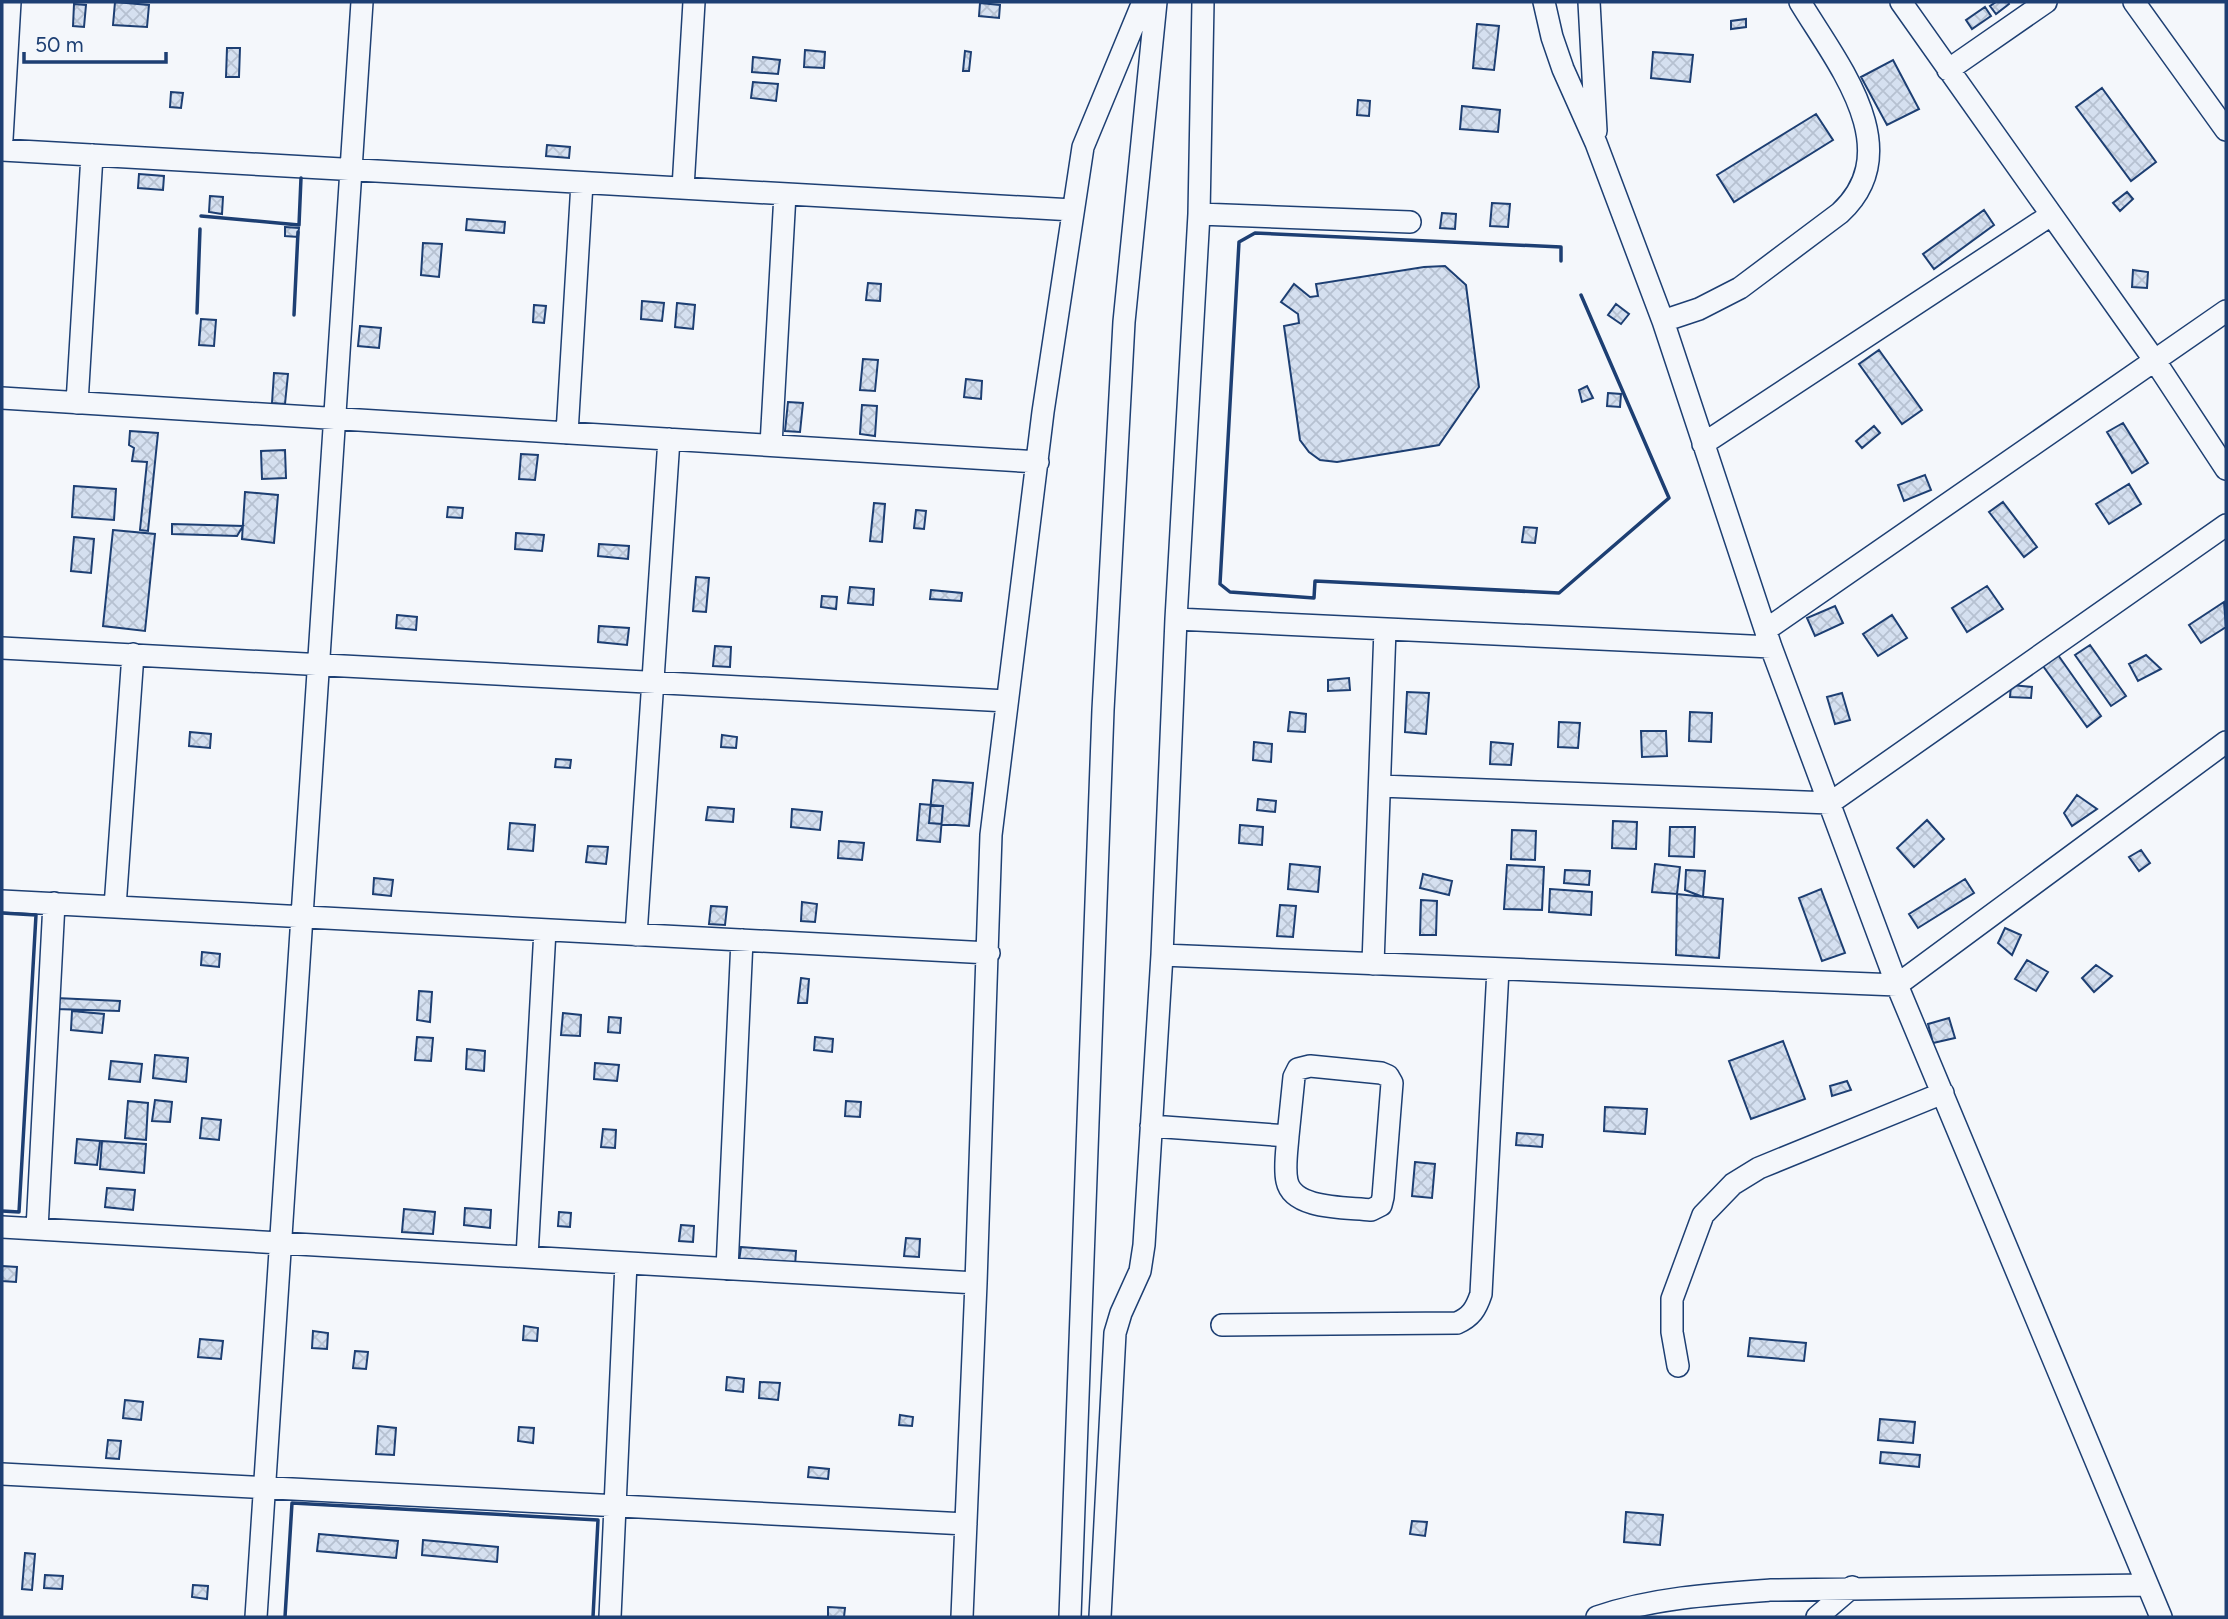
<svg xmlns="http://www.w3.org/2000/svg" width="2228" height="1619" font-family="Figtree,sans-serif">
	<defs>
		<pattern id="building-cross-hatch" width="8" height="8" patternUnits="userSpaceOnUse" patternTransform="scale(1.75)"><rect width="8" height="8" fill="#d5e0f0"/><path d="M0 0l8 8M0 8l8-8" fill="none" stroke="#b6c1d1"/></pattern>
	</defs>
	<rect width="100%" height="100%" fill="#f4f7fb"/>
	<path fill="url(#building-cross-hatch)" stroke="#1d3f73" stroke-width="2" d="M115 2 149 5 147 27 113 25Z
		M1996 2H2008L2009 4 1996 14 1990 6Z
		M980 3 1000 5 999 18 979 16Z
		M74 4 86 5 84 27 73 26Z
		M1985 7 1991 16 1972 29 1966 20Z
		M1746 19V27L1731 29V21Z
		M1477 24 1499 26 1494 70 1473 68Z
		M227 48H240L239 77H226Z
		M805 50 825 52 824 68 804 67Z
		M965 51 971 52 969 71H963Z
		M1653 52 1693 55 1690 82 1651 78Z
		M753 57 780 60 778 74 752 72Z
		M1893 60 1919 109 1887 125 1861 77Z
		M753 82 778 84 776 101 751 98Z
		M2102 88 2156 162 2131 181 2076 107Z
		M171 92 183 93 181 108 170 107Z
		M1358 100 1370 101 1369 116 1357 115Z
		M1462 106 1500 110 1498 132 1460 129Z
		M1816 114 1833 140 1734 202 1717 175Z
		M547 145 570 147 569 158 546 156Z
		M139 174 164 176 163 190 138 188Z
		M2127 192 2133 199 2120 211 2113 203Z
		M210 196 223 197 222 214 209 212Z
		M1492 203 1510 204 1508 227 1490 226Z
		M1984 210 1994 225 1934 269 1923 254Z
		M1442 213 1456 214 1455 229 1440 228Z
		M467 219 505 222 504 233 466 230Z
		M285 227 299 228 298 237 285 236Z
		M423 243 442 244 439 277 421 275Z
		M1445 266 1466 285 1479 387 1439 445 1337 462 1320 460 1309 452 1300 440 1284 326 1299 323 1298 314 1281 302 1294 284 1310 297 1318 296 1316 284 1424 267Z
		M2133 270 2148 272 2147 288 2132 287Z
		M868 283 881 284 880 301 866 300Z
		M642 301 664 303 662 321 641 319Z
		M677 303 695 305 693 329 675 327Z
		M1616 304 1629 314 1621 324 1608 315Z
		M534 305 546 306 544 323 533 322Z
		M201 319 216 320 214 346 199 345Z
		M360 326 381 328 379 348 358 346Z
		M1879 350 1922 410 1902 424 1859 364Z
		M863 359 878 360 875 391 860 390Z
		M274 373 288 374 285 404 272 403Z
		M966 379 982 381 981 399 964 397Z
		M1587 386 1593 398 1582 402 1579 390Z
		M1608 393 1621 394 1620 407 1607 406Z
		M788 402 803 403 800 432 785 431Z
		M862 405 877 406 875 436 860 434Z
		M2123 423 2148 463 2132 473 2107 432Z
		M1874 426 1880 433 1862 448 1856 441Z
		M130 431 158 433 148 531 140 530 147 462 132 461 134 448 129 445Z
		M285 450 286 478 262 479 261 451Z
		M521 454 538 455 535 480 519 479Z
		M1925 475 1931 490 1904 501 1898 485Z
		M2129 484 2141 504 2109 524 2096 504Z
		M74 486 116 489 114 520 72 517Z
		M245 492 278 495 274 543 242 539Z
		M2003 502 2037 547 2024 557 1989 512Z
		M874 503 885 504 882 542 870 541Z
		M448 507 463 508 462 518 447 517Z
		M916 510 926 511 924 529 914 528Z
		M172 524 243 526 237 536 172 534Z
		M1524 527 1537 528 1535 543 1522 542Z
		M113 530 155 534 145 631 103 626Z
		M516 533 544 535 542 551 515 549Z
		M74 537 94 539 91 573 71 571Z
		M599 544 629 546 628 559 598 556Z
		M696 577 709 578 706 612 693 611Z
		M1987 586 2003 609 1967 632 1952 608Z
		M850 587 874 589 873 605 848 603Z
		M931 590 962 593 961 601 930 599Z
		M822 596 837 597 836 609 821 607Z
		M2224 602 2226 627 2201 643 2189 625Z
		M1835 606 1843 623 1815 636 1807 618Z
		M397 615 417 617 416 630 396 628Z
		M1892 615 1907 638 1878 656 1863 634Z
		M599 626 629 628 627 645 598 642Z
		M2090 645 2126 696 2111 706 2075 655Z
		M715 646 731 647 730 667 713 666Z
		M2058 655 2101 716 2087 727 2043 666Z
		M2146 655 2161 669 2138 681 2129 664Z
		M1349 678 1350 690 1328 691V680Z
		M2011 685 2032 687 2031 698 2010 697Z
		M1407 692 1429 693 1426 734 1405 732Z
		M1842 693 1850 720 1835 724 1827 697Z
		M1290 712 1306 714 1305 732 1288 731Z
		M1690 712 1712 713 1711 742 1689 741Z
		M1559 722 1580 723 1578 748 1558 747Z
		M1641 731H1666L1667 756 1642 757Z
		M190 732 211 734 210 748 189 746Z
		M722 735 737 737 736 748 721 747Z
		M1254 742 1272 744 1271 762 1253 760Z
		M1491 742 1513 744 1511 765 1490 764Z
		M556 759 571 760 570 768 555 767Z
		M933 780 973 783 969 826 929 823Z
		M2077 795 2097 809 2072 826 2064 813Z
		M1258 799 1276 801 1275 812 1257 810Z
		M920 804 943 806 940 842 917 840Z
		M708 807 734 809 733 822 706 820Z
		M792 809 822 812 820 830 791 827Z
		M1927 820 1944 839 1914 867 1897 848Z
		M1613 821 1637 822 1636 849 1612 848Z
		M510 823 535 825 533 851 508 849Z
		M1240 825 1263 827 1262 845 1239 843Z
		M1670 827H1695L1694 857 1669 856Z
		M1512 830 1536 831 1535 860 1511 859Z
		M839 841 864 843 862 860 838 858Z
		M588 846 608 847 606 864 586 862Z
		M2141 850 2150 863 2139 871 2129 857Z
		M1290 864 1320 867 1318 892 1288 889Z
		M1655 864 1680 867 1677 894 1652 892Z
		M1507 865 1544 867 1542 910 1504 909Z
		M1565 870 1590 871 1589 885 1564 883Z
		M1686 870 1705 871 1703 897 1685 890Z
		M1423 874 1452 881 1449 895 1420 888Z
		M374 878 393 880 391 896 373 894Z
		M1965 879 1974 893 1918 928 1909 914Z
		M1550 889 1592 892 1591 915 1549 912Z
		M1821 889 1845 953 1822 961 1799 898Z
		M1677 894 1723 899 1719 958 1676 955Z
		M1421 900 1437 901 1436 935H1420Z
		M802 902 817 904 815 922 801 921Z
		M1280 905 1296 906 1293 937 1277 936Z
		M711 906 727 907 725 925 709 924Z
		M2005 928 2021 935 2012 955 1998 943Z
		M202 952 220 954 219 967 201 965Z
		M2027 960 2048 972 2036 991 2015 979Z
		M2096 965 2112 976 2094 992 2082 978Z
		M801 978 809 979 807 1003H798Z
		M419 991 432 992 430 1022 417 1020Z
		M56 998 120 1001 119 1011 56 1009Z
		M72 1011 104 1014 102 1033 71 1030Z
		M563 1013 581 1015 580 1036 561 1035Z
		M609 1017 621 1018 620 1033 608 1032Z
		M1949 1018 1955 1038 1933 1043 1928 1024Z
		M417 1037 433 1038 431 1061 415 1060Z
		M815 1037 833 1039 832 1052 814 1050Z
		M1783 1041 1805 1099 1751 1119 1729 1061Z
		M467 1049 485 1051 484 1071 466 1069Z
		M155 1055 188 1058 186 1082 153 1078Z
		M111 1061 142 1064 140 1082 109 1079Z
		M595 1063 619 1065 617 1081 594 1079Z
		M1847 1081 1851 1090 1832 1096 1830 1086Z
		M155 1100 172 1102 170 1122 152 1121Z
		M128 1101 148 1103 146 1140 125 1138Z
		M846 1101 861 1102 860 1117 845 1116Z
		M1605 1107 1647 1109 1645 1134 1604 1131Z
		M202 1118 221 1120 219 1140 200 1138Z
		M603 1129 616 1130 615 1148 601 1147Z
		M1517 1133 1543 1135 1542 1147 1516 1145Z
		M77 1139 100 1141 97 1165 75 1163Z
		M102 1141 146 1144 144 1173 100 1169Z
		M1415 1162 1435 1164 1432 1198 1412 1196Z
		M107 1188 135 1190 133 1210 105 1207Z
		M465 1208 491 1210 490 1228 464 1225Z
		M404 1209 435 1212 433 1234 402 1232Z
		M559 1212 571 1213 570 1227 558 1226Z
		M681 1225 694 1226 693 1242 679 1241Z
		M906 1238 920 1239 919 1257 904 1256Z
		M741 1247 796 1251 795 1266 739 1261Z
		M2 1266 17 1267 16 1282 2 1281Z
		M524 1326 538 1328 537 1341 523 1340Z
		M313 1331 328 1333 327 1349 312 1348Z
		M1750 1338 1806 1343 1804 1361 1748 1356Z
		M200 1339 223 1341 221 1359 198 1357Z
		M355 1351 368 1352 366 1369 353 1368Z
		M727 1377 744 1379 743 1392 726 1390Z
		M760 1382 780 1383 778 1400 759 1398Z
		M125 1400 143 1402 141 1420 123 1418Z
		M900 1415 913 1417 912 1426 899 1425Z
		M1880 1419 1915 1422 1913 1443 1878 1440Z
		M378 1426 396 1428 394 1455 376 1454Z
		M519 1427 534 1428 533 1443 518 1441Z
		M108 1440 121 1441 119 1459 106 1458Z
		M1881 1452 1920 1455 1919 1467 1880 1463Z
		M809 1467 829 1469 828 1479 808 1477Z
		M1626 1512 1663 1515 1660 1545 1624 1542Z
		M1412 1521 1427 1522 1425 1536 1410 1534Z
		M319 1534 398 1541 396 1558 317 1551Z
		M423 1540 498 1547 497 1562 422 1555Z
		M25 1553 35 1554 32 1590 22 1589Z
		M45 1575 63 1576 62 1589 44 1588Z
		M193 1585 208 1586 207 1599 192 1597Z
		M828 1607 845 1608 844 1617H828Z"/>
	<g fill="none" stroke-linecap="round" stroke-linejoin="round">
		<defs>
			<path id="minor" d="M1544 2 1552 37 1563 69 1596 143 1663 321 1771 647 1897 985 2161 1617
				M1589 2 1596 131
				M1901 2 2155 361 2226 469
				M2134 2 2226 130
				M1948 70 2046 2
				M2 139 10 2
				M2 150 1073 210
				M683 188 694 2
				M1199 214 1410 222
				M1663 321 1699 309 1740 288 1840 213C1909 149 1836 62 1800 2
				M2 398 1038 462
				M77 403 92 155
				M567 433 582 183
				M1703 444 2051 215
				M771 445 785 194
				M1176 619 1771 647
				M1767 629 2226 311
				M2 648 1007 701
				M1380 786 1830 803 2226 525
				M2 901 989 953
				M115 907 133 654
				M636 935 669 439
				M1162 955 1897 985 2226 742
				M1373 964 1385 629
				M1151 1126 1288 1136 1294 1077 1298 1069 1310 1066 1381 1073 1388 1076 1392 1083 1383 1197 1381 1205 1371 1210C1347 1207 1293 1210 1287 1181 1284 1168 1287 1150 1288 1136
				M2 1227 976 1283
				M37 1229 54 903
				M527 1257 545 930
				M727 1269 742 940
				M1222 1325 1457 1323C1471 1317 1476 1309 1481 1294L1498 969
				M1678 1366 1672 1332V1299L1703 1215 1733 1184 1759 1168 1943 1093
				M2 1474 966 1524
				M256 1617 362 2
				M610 1617 626 1263
				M962 1617 976 1283 991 835 1043 412 1083 147 1143 2
				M1070 1617 1103 710 1124 322 1156 2
				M1100 1617 1115 1333 1121 1313 1140 1271 1144 1245 1162 955 1176 619 1199 214 1203 2
				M1597 1617C1652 1598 1713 1594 1771 1590L2147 1585
				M1817 1617 1852 1587"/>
		</defs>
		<use href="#minor" stroke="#1d3f73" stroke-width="24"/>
		<use href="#minor" stroke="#f4f7fb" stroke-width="21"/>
		<path stroke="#1d3f73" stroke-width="3.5" d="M201 216 299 225 301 178
			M1561 261V247L1255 233 1239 242 1220 584 1230 592 1314 598 1315 581 1559 593 1669 498 1581 295
			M197 313 200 229
			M294 315 298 232
			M2 913 36 915 19 1212 2 1211
			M285 1617 292 1503 598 1520 593 1617"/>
	</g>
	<rect width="2228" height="1619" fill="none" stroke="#1d3f73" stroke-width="7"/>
	<path d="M24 52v10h142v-10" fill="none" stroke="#1d3f73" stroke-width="3.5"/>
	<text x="35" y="52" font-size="21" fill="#1d3f73" stroke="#f4f7fb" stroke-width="5" paint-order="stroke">50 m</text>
</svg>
